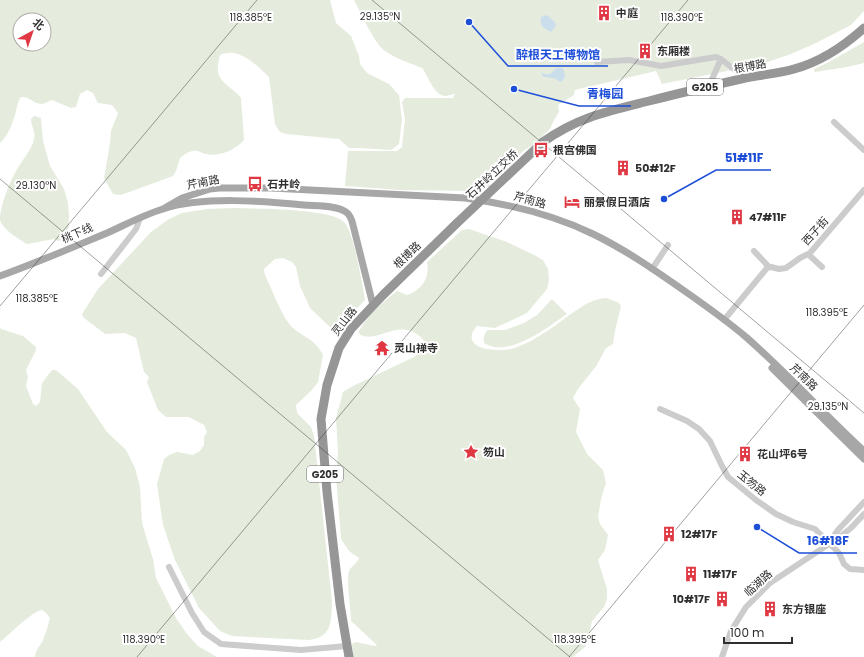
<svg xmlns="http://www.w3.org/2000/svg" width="864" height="657" font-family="Poppins,'Noto Sans SC',sans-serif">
	<rect width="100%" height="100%" fill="#fff"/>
	<path fill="#e5ecdd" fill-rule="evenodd" d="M0 0H330L336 23 351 36 359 56 360 64 367 73 389 84 399 95 402 120 399 144 391 150 360 148H349L339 139 286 134 280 132 275 124 269 77C256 65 239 46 220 55 219 60 217 66 218 71 219 83 235 89 241 98L244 140C236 150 219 157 206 154 203 154 200 151 197 151 191 150 185 154 180 158L176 171 173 176 121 195 113 194 104 178 110 143 111 131 118 113 112 105 98 103 93 93 87 90 80 94 76 107 71 108 52 100C49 101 46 103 43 104 35 105 29 96 21 97 17 102 17 109 15 115 12 125 7 137 0 143ZM20 20H44V44H20Z
		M354 0H864V11L851 25 816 43 791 54 762 64 662 84 656 71 575 90 574 95 558 105 559 112 554 120 550 129 533 145 523 151 512 162H495L490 173V187L480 186V191L400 190 345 186 348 151H397L402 147 405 119 402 102 405 98H453L455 94C452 94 448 96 445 96 432 94 429 76 422 68 410 63 396 59 385 51 374 43 361 13 354 0Z
		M864 42V63L847 67 815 72 814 70V69L829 62Z
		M34 116 41 118 43 141 50 166 64 189 68 203 69 215 68 234 65 239 58 241 54 239 27 244C19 239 3 230 0 220 0 205 11 178 19 166 24 158 32 149 34 139 36 132 31 126 31 119Z
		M234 208C255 209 333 208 345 223 354 235 361 278 364 294L365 300 342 324 337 328H331L310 308 300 286 296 267 292 262 283 258 275 259 264 269 265 275C272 289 282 318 293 328 306 339 314 338 323 355L318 382 312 390 296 405 297 413 311 427 314 436 332 601C331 621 333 637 309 640L232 636 220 631 199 608 175 560 163 525 157 484 164 459 169 455 177 452 193 455 200 451 204 445V437L207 432 204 425 189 417H166L158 410 147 382 149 377 144 372 136 338 125 333 105 334 84 318 82 314 98 289 151 232 169 219 182 213 207 209Z
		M469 229 507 242 536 256 543 260 548 269 549 280 547 289 527 313 495 328 477 326C470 333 469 341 478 346 484 350 504 351 511 349 522 346 535 339 544 333 561 323 585 299 605 298 608 298 611 300 614 301 617 302 619 302 621 306L615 331 613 344 606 348 597 365 578 389 573 398 580 409 576 432 587 454 603 470 606 483 601 499 598 517 600 524 608 535 605 550 598 560 607 589V599L604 607 592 621 586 646 573 657H353L352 644 356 642 375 646 377 645 351 621C351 609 346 581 349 571 351 566 357 564 359 558L349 551 341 539 336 476 338 451 336 418 343 392 353 386 414 357 425 348 426 343C402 312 379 346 359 334V331C366 317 384 301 397 291L407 295C422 290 430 278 427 262L462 230Z
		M552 299 567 314C548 327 508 359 484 343 483 338 484 335 487 330H505L524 323 537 315Z
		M0 327 1 329 23 336 36 347V350L26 370 28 377 26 386 33 404 36 406 40 402 42 383 52 370H56L78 389 107 432 126 450 135 468 140 487 142 523 153 559 156 578 176 618 187 634 198 646 217 657H35C36 649 40 646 43 640 46 633 48 625 50 618L46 613 42 610C31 612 10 634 0 642Z"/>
	<path fill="#cadeeb" d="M547 15 555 22 556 26 551 32C544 29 539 25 541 17Z
		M557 68H562L564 71 565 77 562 81 560 82C555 77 550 78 544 77L542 75 541 72 544 74H550Z"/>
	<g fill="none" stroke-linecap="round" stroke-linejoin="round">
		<path stroke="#ccc" stroke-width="6" d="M597 62 629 60 661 66 716 57 721 59
			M709 86 721 59 745 78
			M834 122 864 150
			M754 251 769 267
			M808 254 822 267
			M652 269 668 245
			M101 274 136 229 140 218
			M724 320 767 268 771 267 779 269 786 268 800 258 810 253 864 190
			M660 409 687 421 699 429 710 441 722 466 728 477 756 500 776 514 793 522 815 529 839 553 844 564 850 569 864 570
			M831 540 838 530 864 502
			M169 567 192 613 204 632 221 644 301 650 347 646
			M722 657 731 631 746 607 770 583 841 536 851 528 864 514"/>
		<path stroke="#a7a7a7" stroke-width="7" d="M163 209 182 198 210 189 219 188H271L465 198C509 204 554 215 593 234 626 250 656 271 686 292 706 306 727 321 746 337 787 373 824 414 864 451
			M0 276C36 263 71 248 107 233 125 225 143 215 163 209 202 196 263 201 304 205 316 206 337 205 346 212 350 215 352 220 353 225L373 305
			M772 368 864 459"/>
		<path stroke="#969696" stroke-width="9" d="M543 142C578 117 609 111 649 101 680 93 710 86 741 79 758 75 777 74 794 69 820 62 844 46 864 28
			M349 657 340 604 327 492 322 431 321 419 327 385 339 348 351 329 383 295 457 223"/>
		<path stroke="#969696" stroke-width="9" d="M457 223 543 142"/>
	</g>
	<path fill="none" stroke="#2f2f2f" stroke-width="1" stroke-opacity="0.45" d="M372 0 864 413M0 179 570 657M0 306 257 0M137 657 688 0M569 657 864 305"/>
	<defs>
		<symbol id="building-bare" viewBox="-9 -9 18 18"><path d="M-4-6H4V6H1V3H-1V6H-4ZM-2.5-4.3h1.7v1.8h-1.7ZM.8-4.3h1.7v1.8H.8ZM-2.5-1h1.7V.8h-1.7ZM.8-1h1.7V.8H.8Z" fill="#df3843" stroke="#fff" stroke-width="2.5" paint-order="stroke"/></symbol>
		<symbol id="bus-bare" viewBox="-9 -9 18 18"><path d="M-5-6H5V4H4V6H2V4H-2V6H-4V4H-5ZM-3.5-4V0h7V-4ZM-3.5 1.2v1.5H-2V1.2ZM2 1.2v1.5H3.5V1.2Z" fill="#df3843" stroke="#fff" stroke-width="2.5" paint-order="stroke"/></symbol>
		<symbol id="hotel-bare" viewBox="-9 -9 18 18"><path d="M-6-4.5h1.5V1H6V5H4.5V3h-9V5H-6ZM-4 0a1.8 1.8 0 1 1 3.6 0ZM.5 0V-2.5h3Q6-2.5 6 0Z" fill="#df3843" stroke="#fff" stroke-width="2.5" paint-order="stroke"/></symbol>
		<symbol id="temple-bare" viewBox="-9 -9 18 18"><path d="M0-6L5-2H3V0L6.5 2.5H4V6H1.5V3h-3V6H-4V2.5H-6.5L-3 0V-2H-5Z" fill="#df3843" stroke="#fff" stroke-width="2.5" paint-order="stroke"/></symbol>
		<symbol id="sight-bare" viewBox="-9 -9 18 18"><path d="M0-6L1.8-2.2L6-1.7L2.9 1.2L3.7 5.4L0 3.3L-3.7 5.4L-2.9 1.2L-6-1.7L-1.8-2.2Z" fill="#df3843" stroke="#fff" stroke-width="2.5" paint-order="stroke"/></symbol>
	</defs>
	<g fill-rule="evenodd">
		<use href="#building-bare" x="593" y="2" width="22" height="22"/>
		<use href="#building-bare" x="634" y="40" width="22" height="22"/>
		<use href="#bus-bare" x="530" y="139" width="22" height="22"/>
		<use href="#building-bare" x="612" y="157" width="22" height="22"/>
		<use href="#bus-bare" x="244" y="173" width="22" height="22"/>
		<use href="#hotel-bare" x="561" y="191" width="22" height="22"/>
		<use href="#building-bare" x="726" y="206" width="22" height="22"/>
		<use href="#temple-bare" x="371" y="337" width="22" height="22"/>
		<use href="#sight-bare" x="460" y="441" width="22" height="22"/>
		<use href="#building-bare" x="734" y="443" width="22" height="22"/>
		<use href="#building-bare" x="658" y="523" width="22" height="22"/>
		<use href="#building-bare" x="680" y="563" width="22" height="22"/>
		<use href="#building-bare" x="711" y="588" width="22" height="22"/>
		<use href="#building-bare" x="759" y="598" width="22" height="22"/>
	</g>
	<g text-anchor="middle" stroke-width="4" stroke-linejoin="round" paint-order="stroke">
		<g fill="#fff" stroke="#6d6d6d" stroke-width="1">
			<rect x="687" y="79" width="36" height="16" rx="3"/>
			<rect x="307" y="466" width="36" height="16" rx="3"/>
		</g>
		<g font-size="10" font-weight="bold" fill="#2f2f2f">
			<text x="705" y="91">G205</text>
			<text x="325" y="478">G205</text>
		</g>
		<g font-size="11" font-weight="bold" fill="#2f2f2f" stroke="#fff" text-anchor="start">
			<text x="616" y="17">中庭</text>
			<text x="657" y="55">东厢楼</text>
			<text x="553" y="154">根宫佛国</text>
			<text x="635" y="172">50#12F</text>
			<text x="267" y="188">石井岭</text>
			<text x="584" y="206">丽景假日酒店</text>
			<text x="749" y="221">47#11F</text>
			<text x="394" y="352">灵山禅寺</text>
			<text x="483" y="456">笏山</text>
			<text x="757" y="458">花山坪6号</text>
			<text x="681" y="538">12#17F</text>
			<text x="703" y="578">11#17F</text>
			<text x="710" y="603" text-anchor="end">10#17F</text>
			<text x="782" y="613">东方银座</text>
		</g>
		<g font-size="11" fill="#2f2f2f" stroke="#fff">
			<text transform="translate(750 66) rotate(-10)" y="4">根博路</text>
			<text transform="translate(492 174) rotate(-43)" y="4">石井岭立交桥</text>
			<text transform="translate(203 182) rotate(-11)" y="4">芹南路</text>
			<text transform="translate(530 200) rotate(16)" y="4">芹南路</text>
			<text transform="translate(815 231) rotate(-48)" y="4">西子街</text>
			<text transform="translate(77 233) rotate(-24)" y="4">桃下线</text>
			<text transform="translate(407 255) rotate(-44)" y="4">根博路</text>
			<text transform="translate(344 321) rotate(-52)" y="4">灵山路</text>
			<text transform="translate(804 377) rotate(44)" y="4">芹南路</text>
			<text transform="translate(752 483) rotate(39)" y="4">玉笏路</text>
			<text transform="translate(758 583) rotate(-42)" y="4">临湖路</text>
		</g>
	</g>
	<g font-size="10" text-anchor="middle" fill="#2f2f2f" stroke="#fff" stroke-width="4" stroke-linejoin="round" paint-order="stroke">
		<text x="380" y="20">29.135°N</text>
		<text x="251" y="21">118.385°E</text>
		<text x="682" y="21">118.390°E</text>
		<text x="36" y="189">29.130°N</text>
		<text x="37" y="302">118.385°E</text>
		<text x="827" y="316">118.395°E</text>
		<text x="828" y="410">29.135°N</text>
		<text x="144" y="643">118.390°E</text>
		<text x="575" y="643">118.395°E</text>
	</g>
	<path fill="none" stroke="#1d4ed8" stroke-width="1.5" d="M469 22L508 66H608M514 89L579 106H631M664 199L716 170H771M757 527L799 553H857"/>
	<g fill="#1d4ed8" stroke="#fff" stroke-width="1.5">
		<circle cx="469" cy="22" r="4"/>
		<circle cx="514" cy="89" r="4"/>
		<circle cx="664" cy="199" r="4"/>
		<circle cx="757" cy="527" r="4"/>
	</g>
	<g font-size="12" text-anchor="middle" font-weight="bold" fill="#1d4ed8" stroke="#fff" stroke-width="4" stroke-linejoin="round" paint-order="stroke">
		<text x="558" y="59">醉根天工博物馆</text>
		<text x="605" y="98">青梅园</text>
		<text x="744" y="162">51#11F</text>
		<text x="828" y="545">16#18F</text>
	</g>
	<g transform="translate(32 32) rotate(40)"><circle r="19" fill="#ffffff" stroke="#acacac"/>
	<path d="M0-3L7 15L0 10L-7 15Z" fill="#df3843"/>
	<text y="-6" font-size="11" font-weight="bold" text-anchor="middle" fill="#2f2f2f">北</text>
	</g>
	<path d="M724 637v6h68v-6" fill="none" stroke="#2f2f2f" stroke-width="2"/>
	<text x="730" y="637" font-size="12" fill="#2f2f2f" stroke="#ffffff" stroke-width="3" paint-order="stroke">100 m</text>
</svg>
